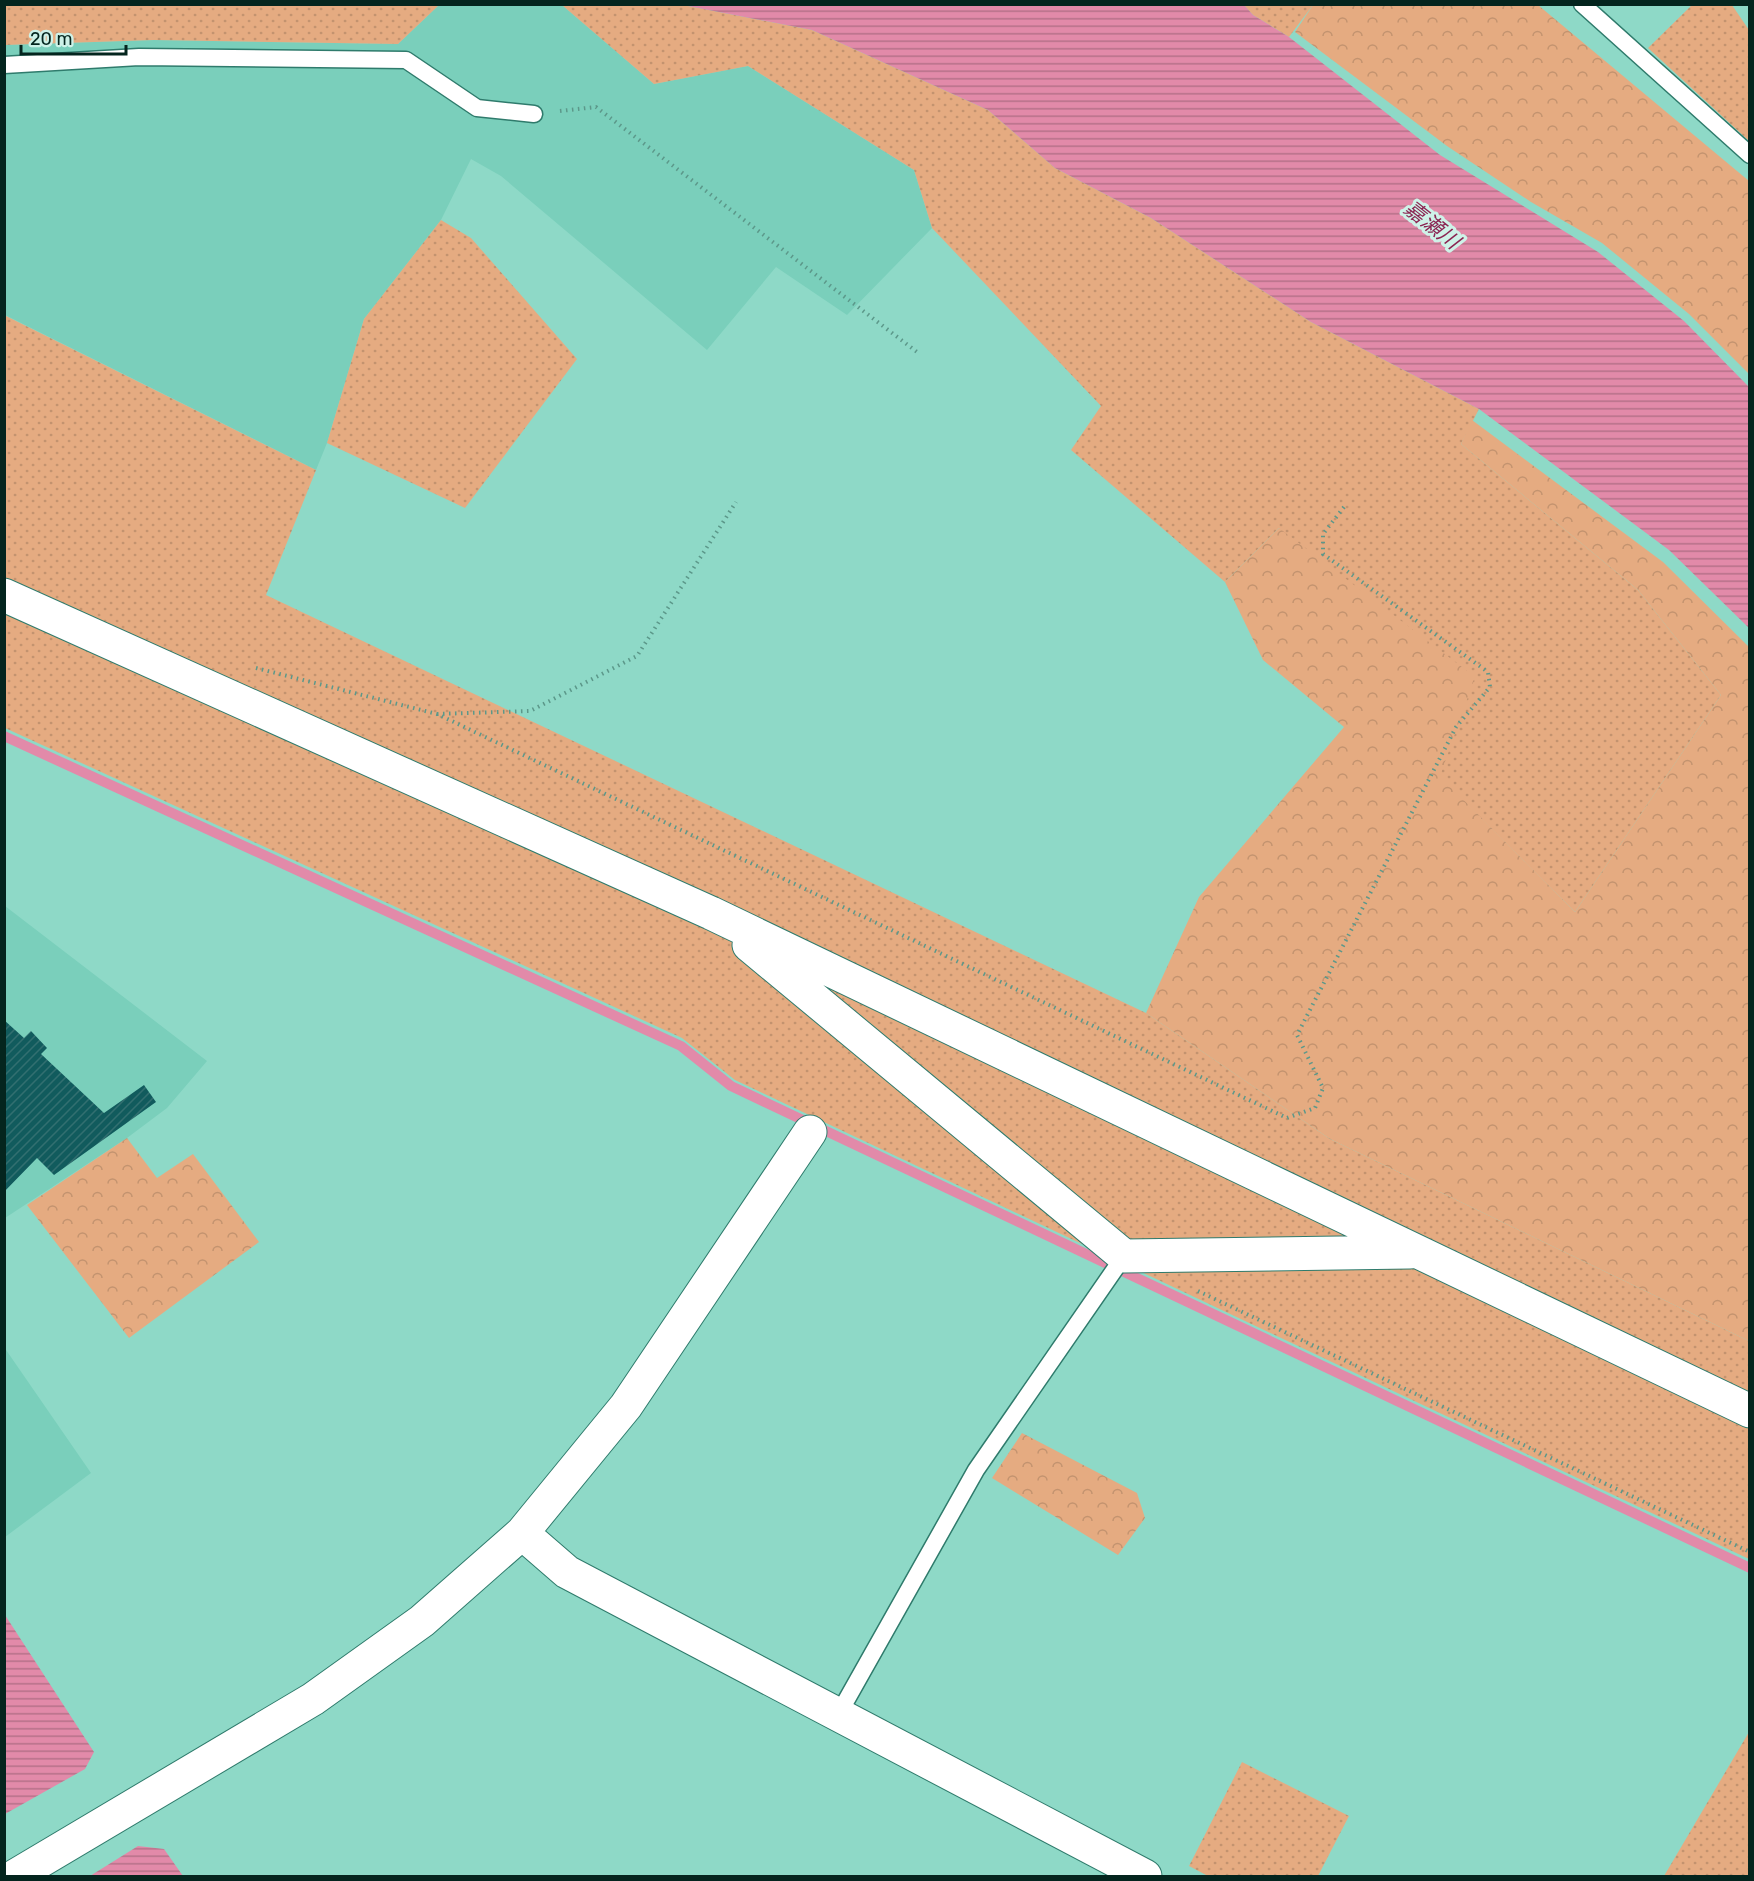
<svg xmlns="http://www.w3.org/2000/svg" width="1754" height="1881" font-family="Rubik,'Noto Sans JP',sans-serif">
	<defs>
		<pattern id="grass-dots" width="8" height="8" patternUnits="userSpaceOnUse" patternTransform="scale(1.5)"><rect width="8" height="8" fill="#e5ab81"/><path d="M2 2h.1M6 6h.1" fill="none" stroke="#c3936f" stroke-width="1.8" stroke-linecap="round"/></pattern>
		<pattern id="forest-crowns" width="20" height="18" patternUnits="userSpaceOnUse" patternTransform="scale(1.5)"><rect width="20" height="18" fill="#e5ab81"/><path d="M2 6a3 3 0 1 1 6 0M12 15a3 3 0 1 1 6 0" fill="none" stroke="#c3936f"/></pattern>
		<pattern id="water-rules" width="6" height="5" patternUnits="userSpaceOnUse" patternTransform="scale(1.5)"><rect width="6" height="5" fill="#e28aa9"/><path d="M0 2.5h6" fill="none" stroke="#b57189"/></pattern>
		<pattern id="building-hatch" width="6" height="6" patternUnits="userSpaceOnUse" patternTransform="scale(1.5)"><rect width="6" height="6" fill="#115b5d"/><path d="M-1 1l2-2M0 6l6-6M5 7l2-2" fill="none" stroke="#326f70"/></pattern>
	</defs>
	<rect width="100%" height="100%" fill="#8ed9c7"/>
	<path fill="#7acfbb" d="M439 5H562L654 84 748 66 914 170 932 228 847 315 776 267 707 350 501 176 471 159 441 220 364 319 327 443 316 470 5 315 4 45 154 40 398 44Z
		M5 906 207 1061 167 1108 127 1138 5 1218Z
		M4 1347 91 1473 5 1537H4Z"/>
	<path fill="url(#grass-dots)" d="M1693 4 1732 5 1749 30V141L1648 48Z
		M4 5 5 4 439 5 398 44 154 40 5 45Z
		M562 5H683L812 30 988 110 1055 168 1151 218 1311 322 1479 409 1461 444 1638 590 1721 695 1575 912 1439 776 1279 528 1225 582 1071 450 1101 406 932 228 914 170 748 66 654 84Z
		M1244 5H1313L1289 37 1253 15Z
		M441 220 471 238 577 359 465 508 327 443 364 319Z
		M4 315 316 470 266 595 1146 1013 1330 1139 1749 1341V1559L735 1080 682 1038 5 728Z
		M1749 1732V1876H1664Z
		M1242 1762 1349 1816 1318 1876H1208L1189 1866Z"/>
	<path fill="url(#forest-crowns)" d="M1313 5H1538L1749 181V374L1689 314 1602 243 1531 202 1447 146 1295 32Z
		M1472 420 1663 562 1749 647V1341L1330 1139 1146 1013 1199 897 1344 727 1263 660 1225 582 1279 528 1475 677 1440 776 1575 912 1721 695 1638 590 1461 444Z
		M127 1138 157 1178 193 1154 259 1242 129 1338 27 1205Z
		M1022 1433 1137 1493 1145 1518 1118 1555 992 1478Z"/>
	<path fill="url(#water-rules)" d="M683 5H1244L1253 15 1289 37 1440 155 1598 252 1684 321 1749 387V628L1669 550 1479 409 1311 322 1151 218 1055 168 988 110 812 30Z
		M5 1615 94 1752 85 1769 5 1814Z
		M138 1846 164 1849 183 1876H90Z"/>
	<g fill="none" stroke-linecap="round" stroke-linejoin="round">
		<path stroke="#e28aa9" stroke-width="10" d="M4 736 681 1046 731 1086 1750 1568"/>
	</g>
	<path fill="url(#building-hatch)" d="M4 1020 24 1038 31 1031 47 1048 41 1054 104 1113 144 1085 156 1102 54 1175 37 1158 4 1192Z"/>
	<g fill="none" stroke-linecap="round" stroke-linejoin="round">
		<defs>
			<path id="service" d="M1582 4 1750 155
				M4 65 139 57 406 60 477 108 534 114
				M838 1715 976 1470 1124 1256"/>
			<path id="minor" d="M4 595 711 913 1750 1411
				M749 945 1124 1256 1410 1252
				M522 1533 567 1572 1145 1876
				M15 1876 313 1699 422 1621 522 1533 626 1406 810 1132"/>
		</defs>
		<use href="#service" stroke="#2f7b6c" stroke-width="19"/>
		<use href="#minor" stroke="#2f7b6c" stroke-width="35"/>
		<path stroke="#5c988a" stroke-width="4" stroke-dasharray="1.5 4.5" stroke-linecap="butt" d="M560 111 596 107 917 352
			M256 668 437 714 1287 1118 1315 1108 1323 1088 1297 1035 1456 727 1490 687 1488 672 1323 554V534L1344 507
			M437 714 530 711 637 656 736 502
			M1198 1291 1750 1552"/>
		<use href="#service" stroke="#fff" stroke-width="16"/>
		<use href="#minor" stroke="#fff" stroke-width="33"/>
	</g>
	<g text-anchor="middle" stroke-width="6" stroke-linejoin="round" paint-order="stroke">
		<g font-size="21" font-style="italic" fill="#8b2452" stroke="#cef2e8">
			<text transform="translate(1432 225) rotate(38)" y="7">嘉瀬川</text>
		</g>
	</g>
	<rect width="1754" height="1881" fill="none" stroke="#04251e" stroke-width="12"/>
	<path d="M21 45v9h105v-9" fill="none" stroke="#04251e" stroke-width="3"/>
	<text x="30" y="45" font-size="18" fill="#04251e" stroke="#cef2e8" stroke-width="4.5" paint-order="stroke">20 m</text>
</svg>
